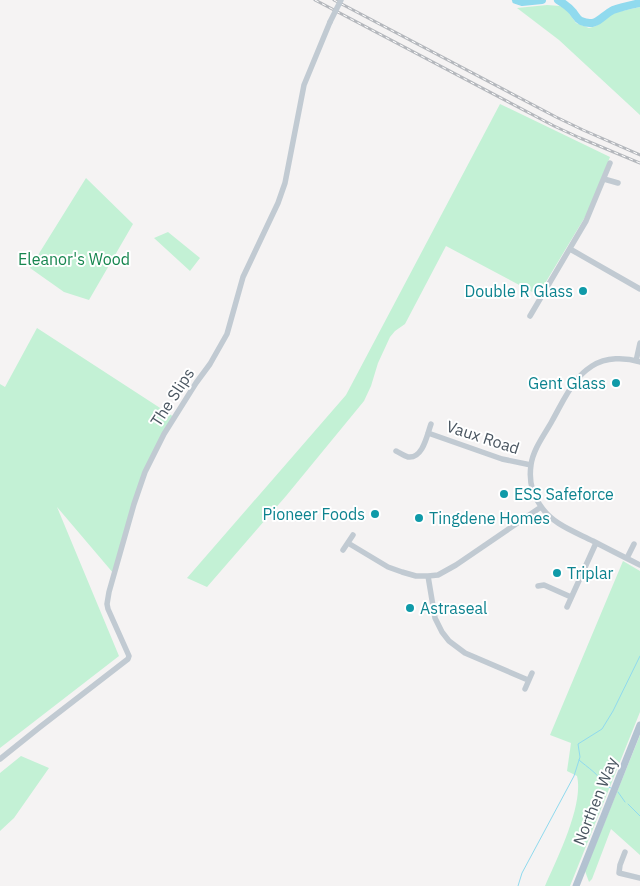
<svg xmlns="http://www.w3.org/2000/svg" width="640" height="886" font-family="'IBM Plex Sans',sans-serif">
	<rect width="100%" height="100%" fill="#f5f3f3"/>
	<path fill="#c3f1d5" d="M547 5 560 6 566 9 576 23 589 28 596 26 613 13 640 7V115L559 40 517 8Z
		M500 104 610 157 588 212 538 295 446 246 405 324 395 331 390 337 378 363 371 386 364 401 286 496 207 587 187 578 346 395Z
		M86 178 133 224 89 300 64 292 30 268Z
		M168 232 200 258 190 271 154 238Z
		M37 328 174 417 145 472 114 574 57 507 119 656 0 748V384L5 387Z
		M623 561 640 571V712L570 886H545C557 859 584 805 577 776L567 771 571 743 550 735Z
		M640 735V855L611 829 592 879 589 882 585 871Z
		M21 756 49 768 14 818 0 831V773Z"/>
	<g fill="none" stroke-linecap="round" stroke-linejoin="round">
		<path stroke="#90daee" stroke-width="1" d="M579 760C587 767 600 775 605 786L611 788
			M618 792 625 802
			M628 804 640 816
			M518 886 522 873 574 776 580 757 578 744 602 729 613 711 640 656"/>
		<path stroke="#90daee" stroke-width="8" d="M516 0 522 2 542 0
			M558 0C563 3 569 7 573 12 576 16 577 19 581 21 597 28 601 16 613 10 622 7 631 5 640 3"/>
		<path stroke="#c1cad2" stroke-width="5.5" d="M604 179 618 183
			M570 249 640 289
			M530 316 586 221 610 163
			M636 361 640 343
			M640 362C625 357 606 357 592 366 586 370 580 375 576 381 566 393 560 407 552 421 545 434 533 449 531 465 529 479 532 494 540 505 552 524 573 531 593 541 608 549 624 557 640 565
			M428 433 502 459 531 465
			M396 451C400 453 404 456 408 457 423 459 427 435 431 424
			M348 543 388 567 402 572 416 576H428L438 575 456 565 541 507
			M343 550 353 535
			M627 558 634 544
			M428 576 435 618 442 632 449 641 465 653 528 680
			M538 586 544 585 571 597
			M567 607 596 543
			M525 689 532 673
			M0 759 40 727 128 659 129 656 108 609 107 604 109 592 134 504 145 472 164 434 196 383 210 364 227 334 243 277 278 203 285 183 304 85 330 22
			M625 852 620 865 619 873 640 878"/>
		<path stroke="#b3c2d1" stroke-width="7" d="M576 886 640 725"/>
		<defs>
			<path id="rail" d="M315 0 554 126 580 138 640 163
				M334 0 556 117 583 130 640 155"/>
		</defs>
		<use href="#rail" stroke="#b5b8bd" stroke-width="3"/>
		<use href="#rail" stroke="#fff" stroke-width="1" stroke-dasharray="4" stroke-linecap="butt"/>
		<path stroke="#c1cad2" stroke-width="5.5" d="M330 22 341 0"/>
	</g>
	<g fill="#0f9aa8" stroke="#fff" stroke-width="2">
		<circle cx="583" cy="291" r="5"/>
		<circle cx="616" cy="383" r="5"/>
		<circle cx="504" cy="494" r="5"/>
		<circle cx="375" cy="514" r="5"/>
		<circle cx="419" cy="518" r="5"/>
		<circle cx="557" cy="573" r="5"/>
		<circle cx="410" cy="608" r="5"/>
	</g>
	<g text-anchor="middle" stroke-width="4" stroke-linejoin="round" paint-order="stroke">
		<g font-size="16" fill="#17864f" stroke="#fff">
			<text x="74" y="265">Eleanor's Wood</text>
		</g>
		<g font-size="16" fill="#0d838f" stroke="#fff" text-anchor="start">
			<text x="573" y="297" text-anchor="end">Double R Glass</text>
			<text x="606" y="389" text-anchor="end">Gent Glass</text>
			<text x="514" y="500">ESS Safeforce</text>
			<text x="365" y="520" text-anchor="end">Pioneer Foods</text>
			<text x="429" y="524">Tingdene Homes</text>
			<text x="567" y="579">Triplar</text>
			<text x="420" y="614">Astraseal</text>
		</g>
		<g font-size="16" fill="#4a5661" stroke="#fff">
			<text transform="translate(172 397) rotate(-57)" y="6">The Slips</text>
			<text transform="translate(483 437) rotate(18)" y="6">Vaux Road</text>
			<text transform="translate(595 801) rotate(-68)" y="6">Northen Way</text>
		</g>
	</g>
</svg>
